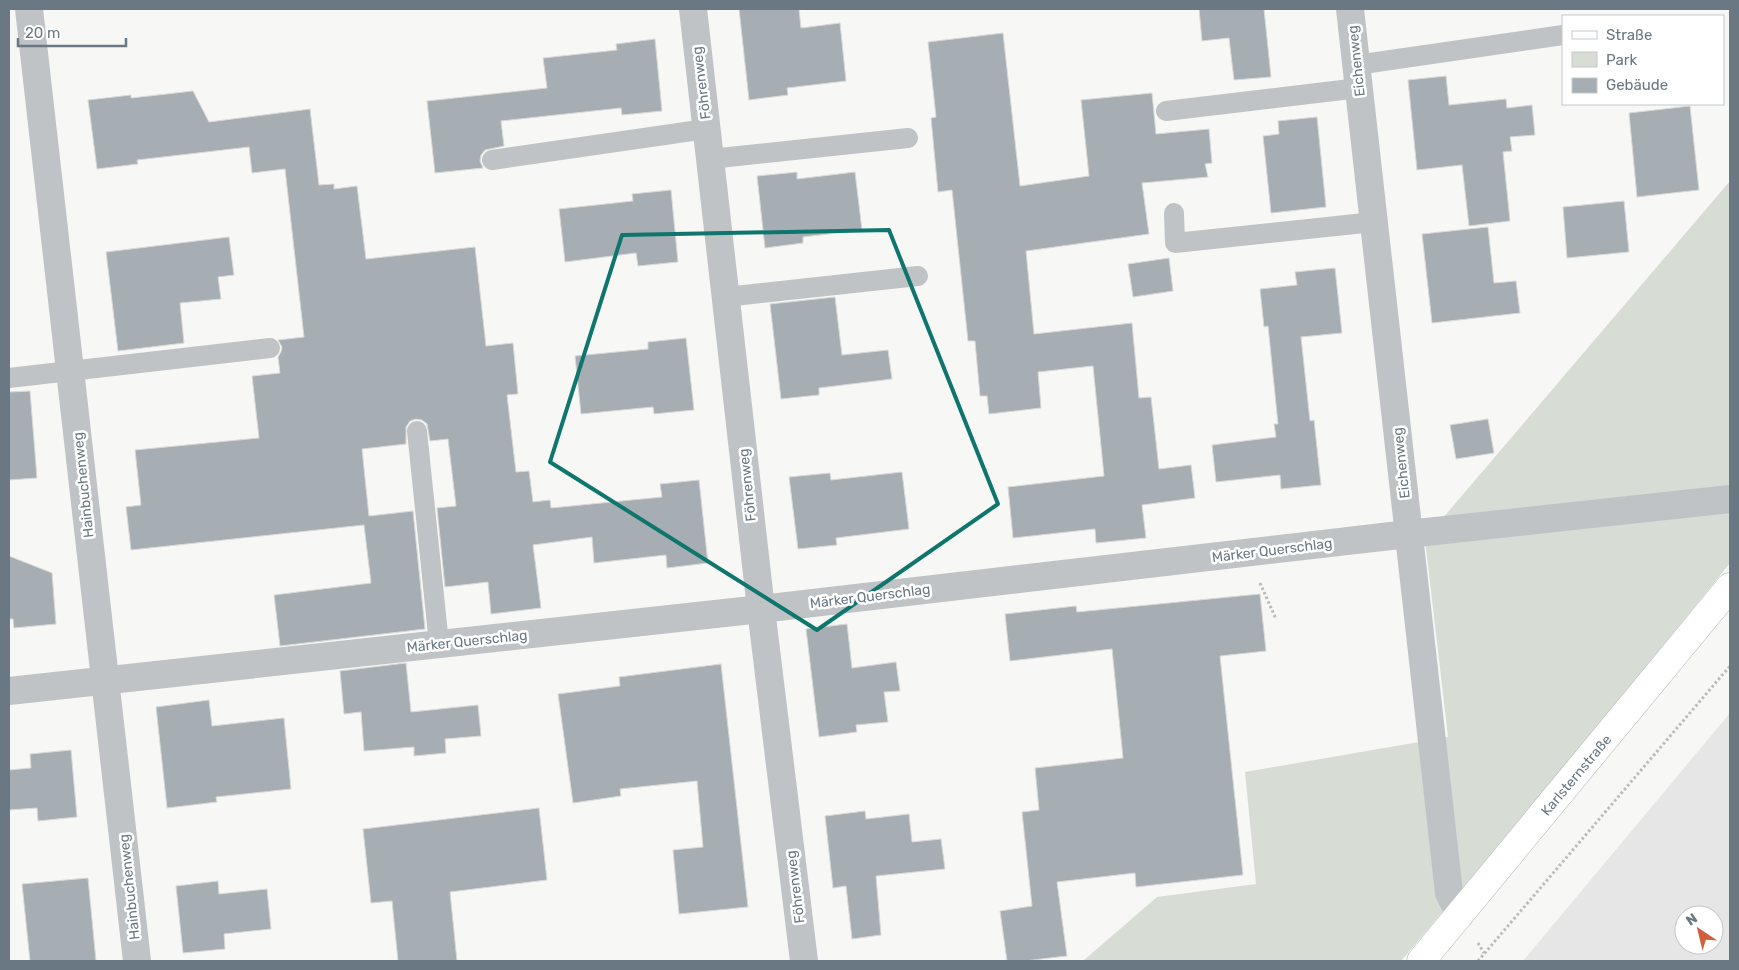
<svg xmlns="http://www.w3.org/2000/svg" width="1739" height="970" font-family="Rubik,sans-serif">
	<rect width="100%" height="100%" fill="#f7f7f5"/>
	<path fill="#e5e6e5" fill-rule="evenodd" d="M1730 713V961H1523ZM1684 915H1714V945H1684Z"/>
	<path fill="#d7dcd5" d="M1730 181V563L1570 761 1401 961H1083L1157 897 1256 884 1245 772 1448 737 1425 539Z"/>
	<path fill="#a7aeb3" stroke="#d9d9d7" d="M739 9H799L801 28 840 23 846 81 787 88 788 95 749 100Z
		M1199 9H1264L1271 77 1234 80 1229 38 1202 41Z
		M1003 33 1020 186 1089 176 1081 100 1152 93 1156 134 1209 129 1212 163 1205 164 1208 177 1142 183 1149 234 1026 251 1034 334 1132 323 1139 398 1151 397 1159 469 1191 465 1195 498 1142 505 1146 538 1096 543 1095 529 1013 538 1008 487 1104 476 1093 366 1038 372 1041 408 989 414 987 396H980L975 341H968L952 190 938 192 931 118 936 117 928 42Z
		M655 39 662 111 622 115 621 108 501 121 504 146 485 150 481 155 480 161 483 168 435 173 427 101 547 88 543 58 617 50 616 44Z
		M1446 76 1449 105 1506 99 1507 108 1532 105 1535 135 1510 137 1512 151 1503 152 1510 221 1469 226 1462 165 1417 170 1408 80Z
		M193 91 209 122 310 109 319 185 334 184V189L357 186 366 259 475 247 486 346 513 343 518 394 507 395 516 472 529 471 533 502 550 500 551 508 662 497 660 484 699 480 708 563 667 568 666 555 594 563 592 537 533 545 541 608 491 614 488 582 445 587 437 508 456 506 448 439 430 441 427 424 422 420 416 419 410 421 406 427V444L362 449 369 516 413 511 425 629 280 646 274 595 371 583 364 525 131 550 126 507 141 505 135 450 259 438 252 376 280 373 278 357 281 352 282 347 278 340 304 337 285 169 252 173 249 147 137 160 138 164 97 169 88 100 131 95V98Z
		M1690 106 1699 190 1637 197 1629 113Z
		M1317 117 1326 207 1271 213 1263 136 1279 134 1278 121Z
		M797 172V179L855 172 862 230 803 237V243L765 248 757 176Z
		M671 190 678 262 638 266 636 253 565 262 559 209 633 201 632 194Z
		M1624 201 1629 252 1567 258 1563 207Z
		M1488 227 1494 283 1516 281 1520 313 1432 323 1422 234Z
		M229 237 234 275 218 277 221 299 180 303 184 343 118 351 106 252Z
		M1169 258 1173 291 1133 297 1128 264Z
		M1335 268 1342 333 1301 337 1310 421 1314 420 1321 485 1281 489 1280 475 1216 482 1212 445 1276 437 1274 424H1278L1268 326 1264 327 1260 289 1297 285 1295 272Z
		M835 297 842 355 888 350 892 379 819 388V395L781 399 770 304Z
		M686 338 694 410 654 414 653 407 581 414 575 356 648 349V342Z
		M30 391 37 478 9 480V392Z
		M1488 419 1494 453 1456 459 1450 425Z
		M902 472 909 529 836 538 837 545 798 549 789 477 830 473 831 480Z
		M9 556 52 573 56 624 14 628 13 619H9Z
		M1260 594 1266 651 1220 656 1243 875 1136 887 1135 873 1057 882 1067 956 1024 961H1007L1000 911 1032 906 1022 812 1039 810 1035 768 1123 758 1112 649 1010 661 1005 614 1076 606 1077 612Z
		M847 624 852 668 896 662 900 691 884 692 888 722 856 725 857 732 819 737 806 629Z
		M406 663 411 712 478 705 481 736 445 739 446 753 414 756V747L364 751 361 712 344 714 340 671Z
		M721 664 748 907 679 914 673 850 703 847 697 781 620 789 621 796 573 803 558 694 620 686 619 677Z
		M209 700 212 726 284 718 291 789 216 797 217 802 167 808 156 707Z
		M71 750 77 817 38 821 37 808 9 810V770L31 768 30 754Z
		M539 808 547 880 450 892 457 961H398L392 901 371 903 363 829Z
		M865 811 866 819 909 814 912 842 941 839 945 869 876 876 881 935 852 939 846 886 833 888 825 816Z
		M88 878 96 961H30L22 884Z
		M218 881 219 894 267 889 271 929 224 934 225 949 183 953 176 886Z"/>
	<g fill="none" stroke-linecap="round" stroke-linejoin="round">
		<defs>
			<path id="secondary" d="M1421 961 1730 587"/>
		</defs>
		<use href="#secondary" stroke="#b2b7bb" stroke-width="29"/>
		<path stroke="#b9bcbe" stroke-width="3" stroke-dasharray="2.5 2.5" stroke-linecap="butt" d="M1260 583 1276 619
			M1478 943 1484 953
			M1478 961 1730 666"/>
		<path stroke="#bfc3c6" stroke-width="20" d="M1356 65 1563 35
			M1166 111 1359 88
			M710 159 908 138
			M492 160 706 129
			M1174 213 1175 243 1374 222
			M725 297 918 276
			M9 378 270 348
			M417 431 439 644"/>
		<path stroke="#bfc3c6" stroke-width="28" d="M29 9 137 961
			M693 9 761 609 804 961
			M1350 9 1449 893 1460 915
			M9 691 761 609 1408 534 1730 499"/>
		<use href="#secondary" stroke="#fff" stroke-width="28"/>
	</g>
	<path fill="none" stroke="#0f766e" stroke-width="4" stroke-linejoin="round" d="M889 230 998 504 817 630 550 462 622 235Z"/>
	<g text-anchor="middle" stroke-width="5" stroke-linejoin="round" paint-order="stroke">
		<g font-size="14" fill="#6a7883" stroke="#fff">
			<text transform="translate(1356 61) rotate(-96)" y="5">Eichenweg</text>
			<text transform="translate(701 83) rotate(-97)" y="5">Föhrenweg</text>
			<text transform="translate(1401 463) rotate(-96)" y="5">Eichenweg</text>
			<text transform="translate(83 485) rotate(-96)" y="5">Hainbuchenweg</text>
			<text transform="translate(747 485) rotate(-96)" y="5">Föhrenweg</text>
			<text transform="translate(1272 550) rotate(-7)" y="5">Märker Querschlag</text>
			<text transform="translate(870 596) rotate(-7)" y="5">Märker Querschlag</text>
			<text transform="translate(467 641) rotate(-6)" y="5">Märker Querschlag</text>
			<text transform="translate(1576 775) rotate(-50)" y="5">Karlsternstraße</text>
			<text transform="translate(129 887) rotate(-96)" y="5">Hainbuchenweg</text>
			<text transform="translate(795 887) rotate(-97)" y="5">Föhrenweg</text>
		</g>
	</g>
	<rect width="1739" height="970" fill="none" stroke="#6a7883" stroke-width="20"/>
	<rect x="1562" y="15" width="162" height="90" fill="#ffffff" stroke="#c3c9cd"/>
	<rect x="1572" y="31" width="25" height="8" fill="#ffffff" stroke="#c3c9cd"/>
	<text x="1606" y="40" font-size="15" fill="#6a7883">Straße</text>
	<rect x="1572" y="52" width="25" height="15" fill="#d7dcd5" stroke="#c3c9cd"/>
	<text x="1606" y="65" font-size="15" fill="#6a7883">Park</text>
	<rect x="1572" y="78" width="25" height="15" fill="#a7aeb3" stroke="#c3c9cd"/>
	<text x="1606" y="90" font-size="15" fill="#6a7883">Gebäude</text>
	<g transform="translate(1699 930) rotate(325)"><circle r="24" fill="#ffffff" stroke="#c3c9cd"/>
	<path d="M0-4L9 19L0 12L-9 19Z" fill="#cf5f3d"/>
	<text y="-8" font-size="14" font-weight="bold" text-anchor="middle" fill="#6a7883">N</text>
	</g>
	<path d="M18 38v8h108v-8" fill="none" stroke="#6a7883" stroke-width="2.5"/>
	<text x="25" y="38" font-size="15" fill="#6a7883" stroke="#ffffff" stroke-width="4" paint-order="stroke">20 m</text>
</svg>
